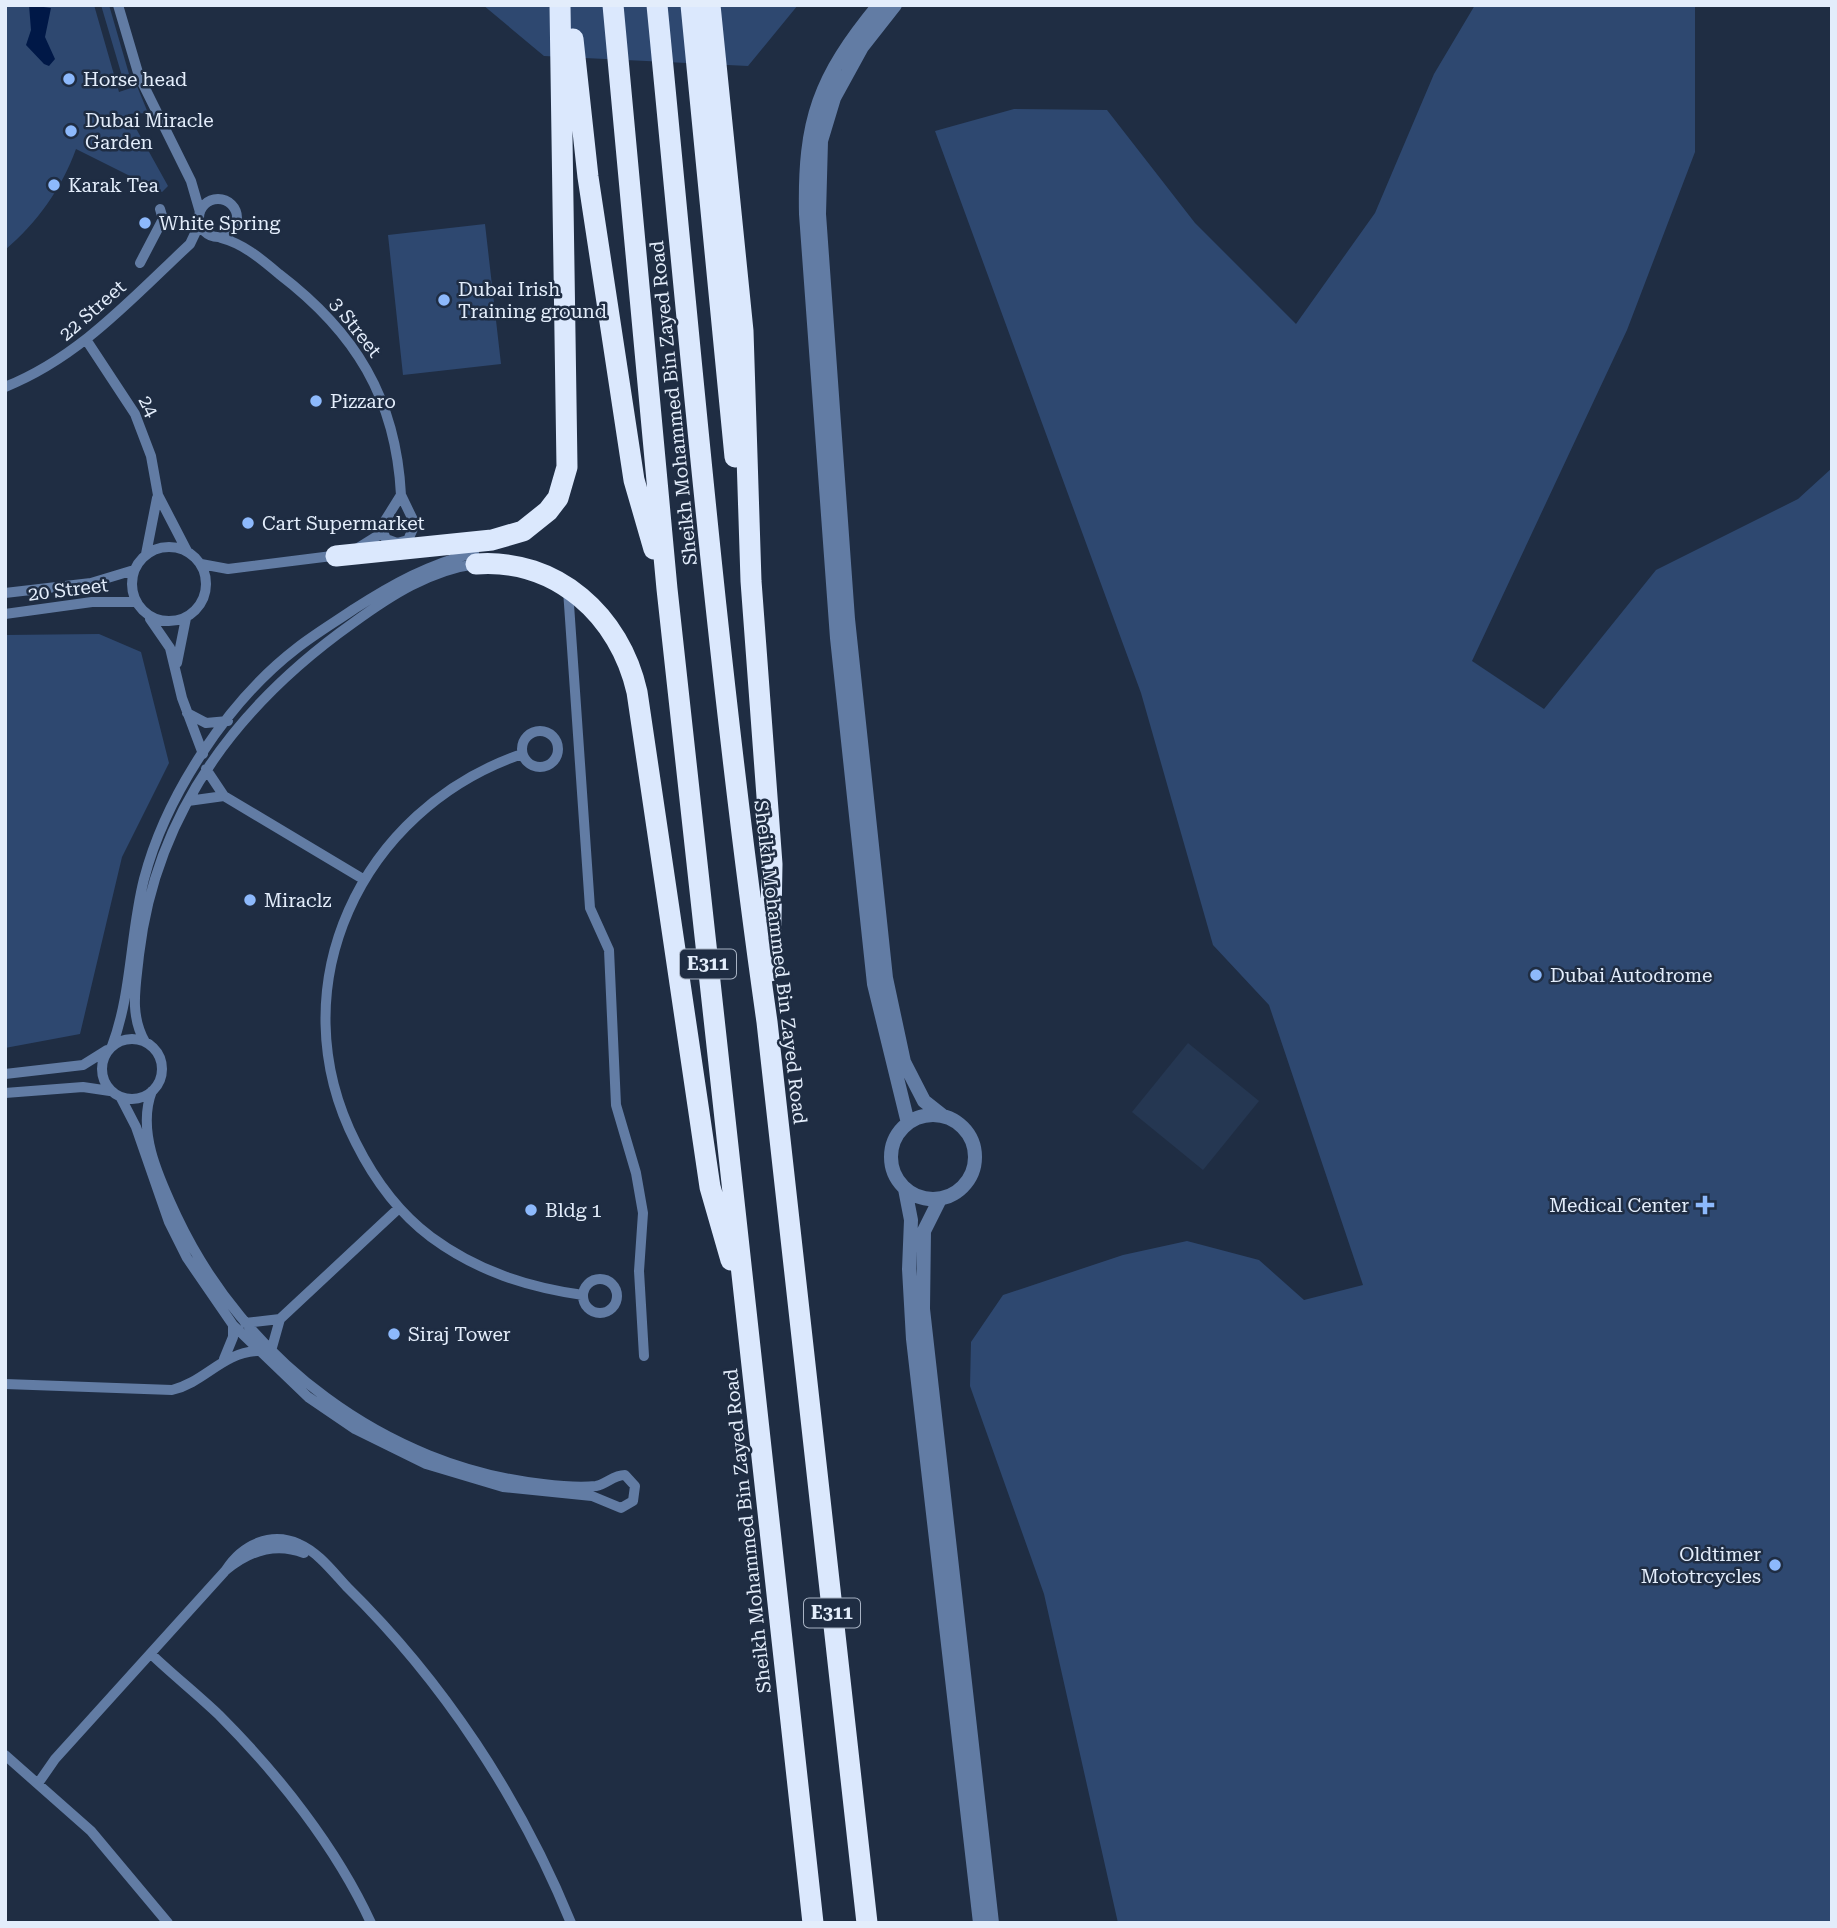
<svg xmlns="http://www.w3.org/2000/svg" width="1837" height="1928" font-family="'Roboto Serif',serif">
	<rect width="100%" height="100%" fill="#1f2d43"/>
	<path fill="#253752" d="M1188 1043 1259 1101 1203 1170 1132 1112Z"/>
	<path fill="#2e4870" d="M5 5H94L119 92 137 86 148 113 128 114 168 186 162 192 76 149C62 188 37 223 5 250Z
		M101 5H109L129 74 122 76Z
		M483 5H798L748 66 544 56Z
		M1475 5H1695V152L1627 330 1472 661 1544 709 1656 570 1798 499 1832 468V1923H1118L1044 1594 970 1386 971 1342 1003 1295 1123 1255 1187 1241 1259 1260 1304 1300 1363 1285 1269 1005 1213 945 1141 693 935 131 1014 109 1107 110 1195 223 1296 324 1375 213 1434 74Z
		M485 224 501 364 403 375 388 235Z
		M99 634 141 652 169 763 122 857 80 1034 5 1048V635Z"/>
	<path fill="#001847" d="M29 5 51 8 45 37 55 59 49 66 44 64 26 45 31 30Z"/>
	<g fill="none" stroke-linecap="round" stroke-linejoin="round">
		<path stroke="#627ca4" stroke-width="10" d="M118 5 139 76 191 181 200 212
			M199 218a19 19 0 1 1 38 0a19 19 0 1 1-38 0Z
			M221 238C244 244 261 259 279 274 355 332 396 398 401 495
			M140 263 163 219 160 209
			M87 341 135 414 151 456 158 495 187 551
			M5 387C80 357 132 298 190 244L200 223
			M401 495 415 524 408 540 397 543 386 539 381 527Z
			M132 584a37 37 0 1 1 74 0a37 37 0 1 1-74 0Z
			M358 548 382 533
			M146 554 157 498
			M201 564 228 569 340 555
			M568 590 590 908 609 950 616 1105 636 1173 643 1213 639 1271 644 1356
			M5 593 91 583 134 570
			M5 614 92 602H135
			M150 619 170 648 182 698 203 754
			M177 663 186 618
			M187 713 206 723 228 721
			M522 749a18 18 0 1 1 36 0a18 18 0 1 1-36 0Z
			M522 754C361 809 276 987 356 1143 374 1179 399 1213 431 1237 477 1271 527 1287 583 1295
			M206 769 224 796 363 879
			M188 801 224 796
			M102 1069a30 30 0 1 1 60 0a30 30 0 1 1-60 0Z
			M145 1042C129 1014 136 986 139 955 156 811 239 704 353 623 390 596 430 570 476 564
			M112 1046C132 993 130 934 144 879 166 795 228 701 297 648 315 634 335 622 354 609 393 584 429 564 474 553
			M5 1074 83 1065 107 1050
			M5 1093 83 1087 110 1091
			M121 1098 136 1127 169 1222 187 1258 233 1325 308 1397 355 1429 426 1464 503 1487 592 1496 621 1508 633 1501 635 1486 625 1475C613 1475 607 1484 596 1486 579 1488 559 1486 543 1484 385 1467 244 1359 177 1217 160 1180 136 1132 152 1091
			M583 1296a17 17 0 1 1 34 0a17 17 0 1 1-34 0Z
			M245 1323 280 1319
			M271 1351 280 1319 399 1208
			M224 1359 233 1337V1325
			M5 1384 172 1390C205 1382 222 1353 257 1351
			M226 1570C242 1545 271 1531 299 1544 318 1552 333 1572 347 1587 443 1681 520 1798 571 1923
			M151 1654C173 1675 197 1694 219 1715 278 1774 336 1847 371 1923
			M5 1755 91 1831 168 1923
			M39 1782 55 1759 226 1570C249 1551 276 1542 304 1553"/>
		<path stroke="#627ca4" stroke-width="14" d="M879 5C819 78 804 120 806 214L837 638 874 984 908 1123
			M895 5 862 47 834 98 821 141 819 214 848 619 886 978 904 1062 924 1101 943 1116
			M891 1157a42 42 0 1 1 84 0a42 42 0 1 1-84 0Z
			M905 1189 911 1220 909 1269 913 1339 980 1923
			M940 1199 924 1231 923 1309 992 1923"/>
		<path stroke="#dbe8fd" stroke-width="21" d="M613 5 667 589 813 1923
			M657 5C690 344 719 685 767 1022L867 1923
			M691 5 735 457
			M710 5 743 331 751 581 772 864 770 971
			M573 39 588 177 634 480 654 549
			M336 556 492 540 523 531 548 511 558 498 567 467 560 5
			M476 564C557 558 620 616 637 692L710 1187 731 1260"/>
	</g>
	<g fill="#8db9fc" stroke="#1f2d43" stroke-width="2.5">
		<circle cx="69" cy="79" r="7"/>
		<circle cx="71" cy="131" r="7"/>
		<circle cx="54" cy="185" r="7"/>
		<circle cx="145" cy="223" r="7"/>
		<circle cx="444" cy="300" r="7"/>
		<circle cx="316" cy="401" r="7"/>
		<circle cx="248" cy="523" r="7"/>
		<circle cx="250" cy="900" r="7"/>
		<circle cx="1536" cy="975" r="7"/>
		<path d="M1701.5 1194.5h7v7h7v7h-7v7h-7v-7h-7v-7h7z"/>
		<circle cx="531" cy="1210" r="7"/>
		<circle cx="394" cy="1334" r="7"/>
		<circle cx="1775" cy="1565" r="7"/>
	</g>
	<g text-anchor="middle" stroke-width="5" stroke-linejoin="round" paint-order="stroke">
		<g fill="#1f2d43" stroke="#a8b3c4" stroke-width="2">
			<rect x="680" y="949.5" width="56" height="29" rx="5"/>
			<rect x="804" y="1598.5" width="56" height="29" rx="5"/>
		</g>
		<g font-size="18" font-weight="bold" fill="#e3edfb">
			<text x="708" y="970">E311</text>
			<text x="832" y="1619">E311</text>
		</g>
		<g font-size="19" fill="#e3edfb" stroke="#1f2d43" text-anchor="start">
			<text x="83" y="86">Horse head</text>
			<text x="85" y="127">Dubai Miracle<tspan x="85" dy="22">Garden</tspan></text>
			<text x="68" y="192">Karak Tea</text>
			<text x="159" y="230">White Spring</text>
			<text x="458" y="296">Dubai Irish<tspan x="458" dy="22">Training ground</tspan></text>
			<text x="330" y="408">Pizzaro</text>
			<text x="262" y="530">Cart Supermarket</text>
			<text x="264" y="907">Miraclz</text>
			<text x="1550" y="982">Dubai Autodrome</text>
			<text x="1689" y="1212" text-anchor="end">Medical Center</text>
			<text x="545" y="1217">Bldg 1</text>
			<text x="408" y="1341">Siraj Tower</text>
			<text x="1761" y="1561" text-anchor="end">Oldtimer<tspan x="1761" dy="22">Mototrcycles</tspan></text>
		</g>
		<g font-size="19" fill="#e3edfb" stroke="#1f2d43">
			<text transform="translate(92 310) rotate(-41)" y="7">22 Street</text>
			<text transform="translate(356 327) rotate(52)" y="7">3 Street</text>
			<text transform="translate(673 403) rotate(-96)" y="7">Sheikh Mohammed Bin Zayed Road</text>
			<text transform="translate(149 406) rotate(63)" y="7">24</text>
			<text transform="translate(68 589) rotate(-7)" y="7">20 Street</text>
			<text transform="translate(781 962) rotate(83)" y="7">Sheikh Mohammed Bin Zayed Road</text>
			<text transform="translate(747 1531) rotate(-96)" y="7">Sheikh Mohammed Bin Zayed Road</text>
		</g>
	</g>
	<rect width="1837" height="1928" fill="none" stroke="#e3edfb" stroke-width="14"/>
</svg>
